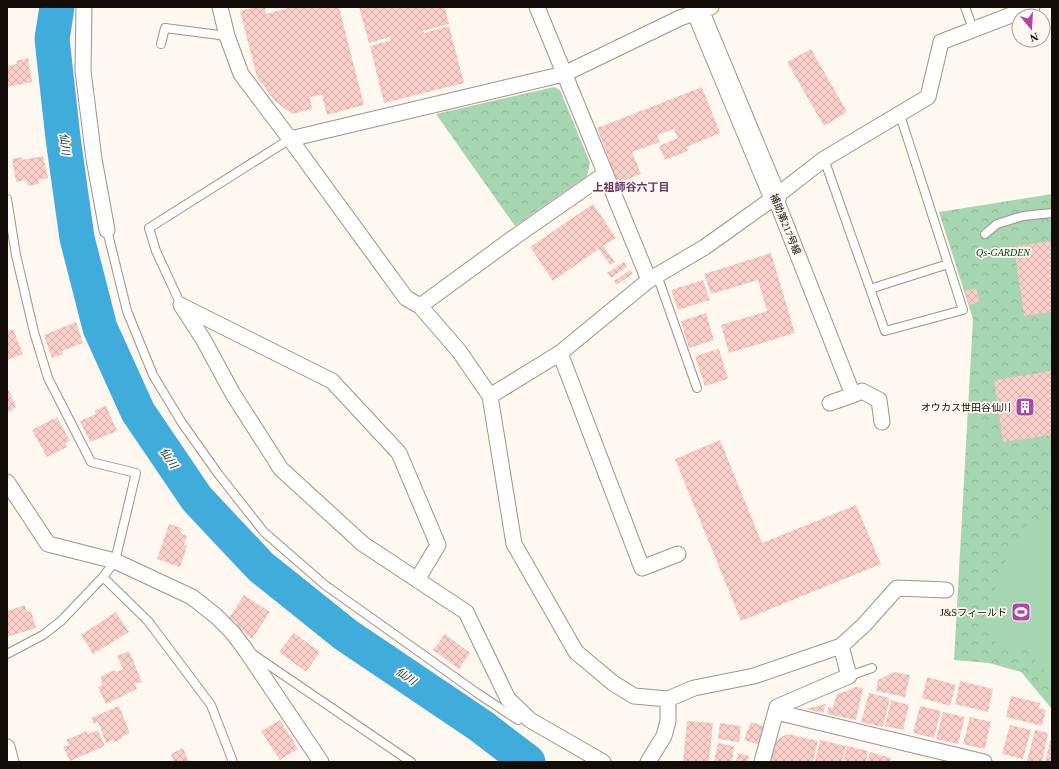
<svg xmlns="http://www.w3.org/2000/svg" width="1059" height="769" font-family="'Times New Roman','Noto Sans JP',serif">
	<defs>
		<pattern id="park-crowns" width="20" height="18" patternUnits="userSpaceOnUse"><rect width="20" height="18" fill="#a5d6b1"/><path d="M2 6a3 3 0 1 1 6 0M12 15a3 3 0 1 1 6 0" fill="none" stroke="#8db697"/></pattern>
		<pattern id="building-cross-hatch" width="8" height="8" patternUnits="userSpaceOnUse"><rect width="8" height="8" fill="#f7cec9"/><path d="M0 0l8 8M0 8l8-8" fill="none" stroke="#d3b0ab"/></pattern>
	</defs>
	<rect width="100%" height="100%" fill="#fef8f1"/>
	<path fill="url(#park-crowns)" d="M554 87 560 90 590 163 587 176 515 226 436 114Z
		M1052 194V709L1021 672 989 663 954 660 973 319 939 212Z"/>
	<path fill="#a5d6b1" d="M1052 519V678L1026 650 999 648 988 626 992 599 1006 561 1028 523Z"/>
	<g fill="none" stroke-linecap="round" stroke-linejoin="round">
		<path stroke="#40acdb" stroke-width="35" d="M57 7 52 39 63 138 77 238 100 328 138 412 197 499 261 567 346 635 481 726 528 762"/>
	</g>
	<path fill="url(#building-cross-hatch)" d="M255 7H265L266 14 292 7H339L364 105 327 115 322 95 310 97 312 109 292 114 275 101 257 77 240 11Z
		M359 7H445L449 24 423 31 424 33 449 26 464 83 384 103 370 46 391 40 390 37 369 43Z
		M811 49 847 112 824 126 787 62Z
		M28 58 32 82 7 87V66L17 64 16 61Z
		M702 87 720 133 687 147 688 151 665 160 659 146 678 138 674 129 657 135 660 142 632 152 641 174 618 183 597 128Z
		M43 156 48 178 38 180 39 184 28 186 27 180 16 182 12 159 22 157V160Z
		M593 204 616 238 603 246 615 262 610 265 599 249 553 281 530 247Z
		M1052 241V312L1024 316 1014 246Z
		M771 253 795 333 729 353 721 325 767 311 758 280 711 294 704 274Z
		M624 262 627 267 611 278 607 273Z
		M630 270 633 274 616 285 614 281Z
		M703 280 710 300 678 310 671 290Z
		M976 288 980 302 969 305 964 291Z
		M706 313 714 340 689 348 681 321Z
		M76 322 83 343 62 351 63 354 52 358 44 335Z
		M13 329 23 354 7 360V332Z
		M719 349 728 379 705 386 695 356Z
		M1052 371V435L1003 442 994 380Z
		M7 387 16 406V407L7 413Z
		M106 406 117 431 90 442 80 421 96 414 94 411Z
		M57 417 70 441 65 443 67 447 47 457 32 430Z
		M720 440 762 543 856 505 881 564 741 621 675 459Z
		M169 524 182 528 180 533 187 536 184 545 187 546 180 567 157 559Z
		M244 595 270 612 252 639 236 625 237 623 229 618Z
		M25 605 27 612 31 611 36 628 7 637V611Z
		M116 612 129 632 93 654 81 635Z
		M294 633 320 652 306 672 279 652Z
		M445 634 470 653 459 669 433 650Z
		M129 651 142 682 135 684 137 689 106 704 98 687 102 685 101 676 115 670 116 672 123 669 117 656Z
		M894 672 910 675 905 697 876 691 878 680Z
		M927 677 956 685 950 706 922 698Z
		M960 681 993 689 988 712 955 704Z
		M856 687 863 688 856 720 827 714 828 707 833 708 836 695Z
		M869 693 890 698 883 727 861 722Z
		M1011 696 1040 703 1039 708 1046 710 1042 726 1006 717Z
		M891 700 909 705 903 730 885 726Z
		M826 704 823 713 806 709Z
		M119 706 130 733 121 737 122 739 114 742 113 740 106 743 98 722 94 724 91 718Z
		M920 706 941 711 934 738 913 733Z
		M943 712 965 717 958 744 936 739Z
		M970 717 991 722 985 749 963 744Z
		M280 720 298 749 280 760 261 731Z
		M687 721 713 723 709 762H683Z
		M751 722 766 727 759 745 744 740Z
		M720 723 741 726 739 742 718 739Z
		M1010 725 1031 730 1023 759 1002 754Z
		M98 730 105 746 70 761 63 747 69 745 66 740 87 731 88 734Z
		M1035 730 1048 733 1042 762 1027 761Z
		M787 734 818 741 813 762 771 761 775 741Z
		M820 740 846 746 842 762H815Z
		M1050 741H1052V762H1045Z
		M718 743 734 746 732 762H714Z
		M847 746 868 751 866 762H843Z
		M183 748 189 762H174L171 754Z
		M870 752 891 758 890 762H867Z
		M738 753 749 756 748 762H736Z"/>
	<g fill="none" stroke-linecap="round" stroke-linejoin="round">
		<defs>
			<path id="lane" d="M965 7 973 29
				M161 44 165 28 227 36
				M824 159 885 331 963 310 900 115
				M7 199 16 255 34 332 48 378 91 462 136 473 115 561 103 577 61 621 43 635 7 654
				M107 230 127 311 153 375 182 423 219 475 264 532 325 585 477 693 518 720
				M985 234 997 224 1023 216 1052 213
				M657 275 697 388
				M870 289 948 264
				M181 305 156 251 149 228 290 139
				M103 577 148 621 211 705 233 762
				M254 655 411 762
				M849 676 872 668"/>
			<path id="street" d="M84 7 83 71 94 159 107 230
				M220 7 227 36 241 74 290 139 406 298 420 306 459 351 490 396 514 544 576 652 613 683 634 696 668 699 694 688 754 676 841 646 864 625 897 588 946 590
				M537 7 649 280
				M290 139 564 74 680 18 711 7
				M775 197 853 395 862 391 879 400 882 422
				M181 305 203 339 233 394 281 469 363 544 466 612 508 699 530 720 603 762
				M182 306 332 381 399 453 438 545 417 580
				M420 306 516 236 605 174
				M560 353 642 568 678 554
				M490 396 560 353 649 280 705 247 775 197 824 159 928 97 941 42 1032 7
				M830 403 853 395
				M7 482 48 544 115 561 192 597 216 616 232 632 245 649 321 762
				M776 712 984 762
				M7 747 11 762
				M648 762 664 736 668 721V699
				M762 762 777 707 849 676 841 646"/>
			<path id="secondary" d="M696 7 775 197"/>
		</defs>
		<use href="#lane" stroke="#a09383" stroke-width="10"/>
		<use href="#street" stroke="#a09383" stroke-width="17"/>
		<use href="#secondary" stroke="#a09383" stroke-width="24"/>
		<use href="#lane" stroke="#fff" stroke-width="8"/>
		<use href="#street" stroke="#fff" stroke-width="15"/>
		<use href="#secondary" stroke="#fff" stroke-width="22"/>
	</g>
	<defs>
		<symbol id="building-square" viewBox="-11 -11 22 22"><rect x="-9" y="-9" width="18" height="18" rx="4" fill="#ae46a8" stroke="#fef8f1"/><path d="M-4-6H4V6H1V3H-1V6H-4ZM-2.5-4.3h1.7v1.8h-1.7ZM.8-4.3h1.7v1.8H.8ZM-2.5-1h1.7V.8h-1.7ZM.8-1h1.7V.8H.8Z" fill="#fff"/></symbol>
		<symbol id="stadium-square" viewBox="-11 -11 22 22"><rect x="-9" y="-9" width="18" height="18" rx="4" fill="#ae46a8" stroke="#fef8f1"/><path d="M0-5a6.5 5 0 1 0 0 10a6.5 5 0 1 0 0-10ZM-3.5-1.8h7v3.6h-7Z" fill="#fff"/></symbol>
	</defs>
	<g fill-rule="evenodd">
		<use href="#building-square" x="1014" y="396" width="22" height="22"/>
		<use href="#stadium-square" x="1010" y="601" width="22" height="22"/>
	</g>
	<g text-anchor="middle" stroke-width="3.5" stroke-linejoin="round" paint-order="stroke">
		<g font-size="10" fill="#120d08" stroke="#fef8f1">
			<text transform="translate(786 224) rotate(68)" y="4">補助第217号線</text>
		</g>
		<g font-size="10" font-style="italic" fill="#01441f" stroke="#fef8f1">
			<text x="1003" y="256">Qs-GARDEN</text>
		</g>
		<g font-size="10" fill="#120d08" stroke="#fef8f1" text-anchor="end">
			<text x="1011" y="411">オウカス世田谷仙川</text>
			<text x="1007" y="616">J&amp;Sフィールド</text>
		</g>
		<g font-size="11" font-style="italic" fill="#023346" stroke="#fef8f1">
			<text transform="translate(65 144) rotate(83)" y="4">仙川</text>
			<text transform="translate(169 458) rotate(56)" y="4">仙川</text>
			<text transform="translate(406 676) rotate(34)" y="4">仙川</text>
		</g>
		<g font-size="11" font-weight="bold" fill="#693565" stroke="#fef8f1">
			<text x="631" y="191">上祖師谷六丁目</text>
		</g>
	</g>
	<rect width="1059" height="769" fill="none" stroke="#120d08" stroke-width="16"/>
	<g transform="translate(1031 28) rotate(162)"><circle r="19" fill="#fef8f1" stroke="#a09a94"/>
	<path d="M0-3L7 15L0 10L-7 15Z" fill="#ae46a8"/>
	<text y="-6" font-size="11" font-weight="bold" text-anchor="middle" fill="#120d08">N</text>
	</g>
</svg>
